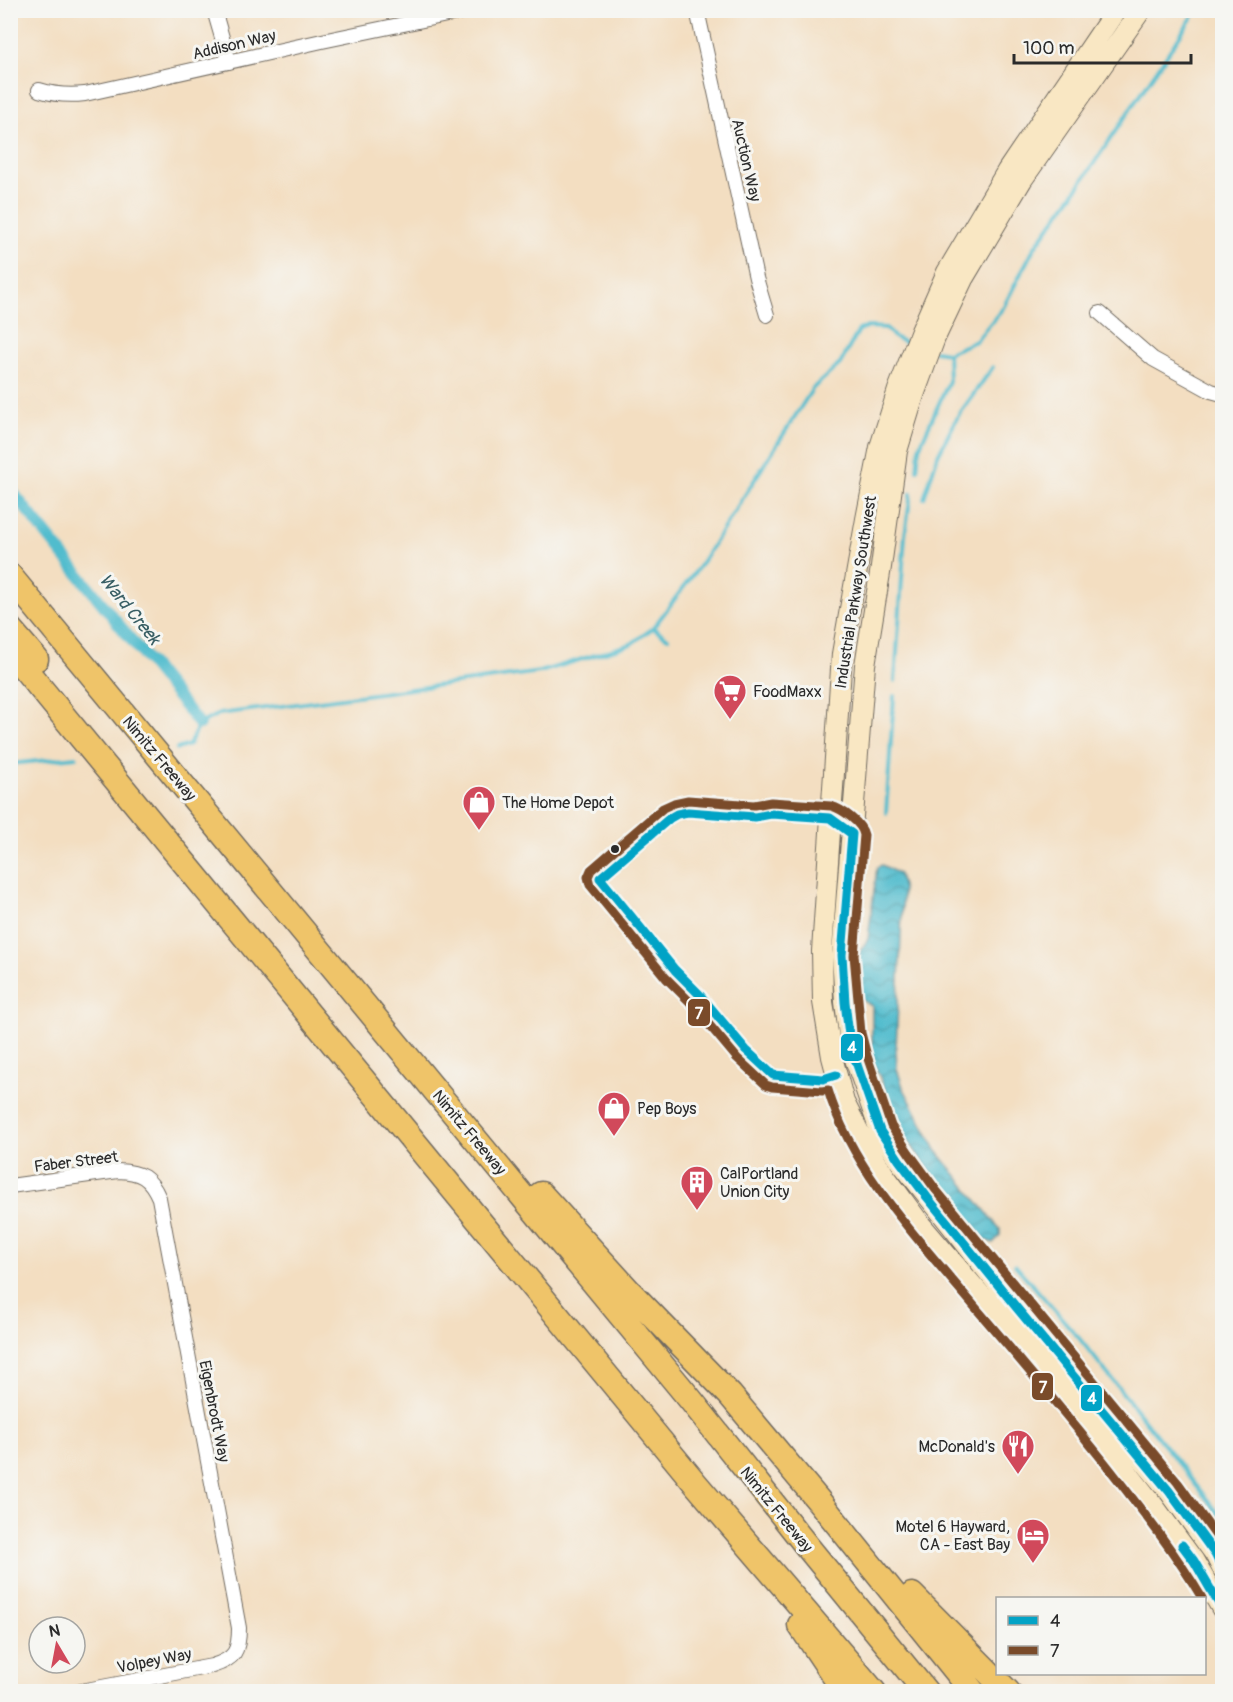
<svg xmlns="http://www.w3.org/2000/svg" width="1233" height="1702" font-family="Pangolin,sans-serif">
	<defs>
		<pattern id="water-waves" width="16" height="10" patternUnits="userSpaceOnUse" patternTransform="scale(1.5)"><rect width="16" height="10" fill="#51bccd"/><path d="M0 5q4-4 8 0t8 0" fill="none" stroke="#4399a7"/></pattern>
	</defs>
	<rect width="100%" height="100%" fill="#f6f6f2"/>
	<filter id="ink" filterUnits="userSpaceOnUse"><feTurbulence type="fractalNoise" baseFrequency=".0167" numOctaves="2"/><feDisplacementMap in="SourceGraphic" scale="12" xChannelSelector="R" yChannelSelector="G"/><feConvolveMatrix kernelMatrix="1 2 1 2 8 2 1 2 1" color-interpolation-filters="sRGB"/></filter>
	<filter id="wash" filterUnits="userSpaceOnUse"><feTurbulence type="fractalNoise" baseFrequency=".008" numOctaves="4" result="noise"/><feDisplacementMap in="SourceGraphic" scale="24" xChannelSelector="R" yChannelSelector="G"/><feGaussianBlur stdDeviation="1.35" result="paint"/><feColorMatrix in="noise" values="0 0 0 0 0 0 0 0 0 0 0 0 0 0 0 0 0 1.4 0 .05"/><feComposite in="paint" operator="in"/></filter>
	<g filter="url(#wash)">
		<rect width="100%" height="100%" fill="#f3dec1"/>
		<path fill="url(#water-waves)" stroke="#3e747c" stroke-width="1.5" d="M882 865 899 874 903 890 896 1048 897 1069 903 1087 936 1150 1000 1229V1236L993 1243 985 1240 952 1202 954 1195 951 1192 944 1191 908 1141H903L901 1138 904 1133 872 1059V1006L860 999 859 953 868 939 877 867Z"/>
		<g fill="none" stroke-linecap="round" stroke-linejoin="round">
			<path stroke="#51bccd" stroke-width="4" d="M935 351 948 353 976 341 1003 308 1034 248 1074 193 1197 10
				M917 470 919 448 949 381 948 353
				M924 498 938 455 958 416 993 367
				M653 628 668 638
				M895 681 905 535 911 493
				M177 749 189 745 199 724 219 714 540 672 631 644 653 628 701 564 813 388 840 364 859 330 868 327 886 328 894 337 911 345
				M10 764 76 757
				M886 813 894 696
				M1015 1265 1079 1338 1222 1518"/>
			<path stroke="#51bccd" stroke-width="12" d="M10 489 199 724"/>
		</g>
	</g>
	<g filter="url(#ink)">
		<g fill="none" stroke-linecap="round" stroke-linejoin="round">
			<defs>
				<path id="street" d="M214 10 229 62
					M697 10 756 278 767 315
					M39 90C55 95 68 96 85 94L322 41 471 10
					M1100 313 1153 359 1211 391 1222 394
					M10 1186 118 1171C141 1172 150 1177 159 1198L239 1628C239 1651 235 1659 212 1666L76 1692"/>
				<path id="secondary" d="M1116 10 1007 171 947 272 921 331 898 390 880 447 866 519 842 654 822 951 823 1002 832 1057 844 1102 865 1144 885 1176 921 1225 1067 1396 1153 1505 1194 1561 1222 1609
					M1141 10 1022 180 963 279 935 338 914 395 897 451 881 567 865 665 842 955 845 1002 849 1035 855 1059 880 1131 899 1160 1016 1307 1169 1491 1215 1554 1222 1568"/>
				<path id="highway" d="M10 576 690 1399 806 1545 926 1692
					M10 629 36 659
					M10 651 695 1483 874 1692
					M541 1194 629 1291 730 1395 818 1500 973 1692
					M912 1595 1008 1692
					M800 1625 845 1692"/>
			</defs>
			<use href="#street" stroke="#716a60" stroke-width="16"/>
			<use href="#secondary" stroke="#716a60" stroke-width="22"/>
			<use href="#highway" stroke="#716a60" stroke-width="27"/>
			<use href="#street" stroke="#fff" stroke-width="14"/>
			<use href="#secondary" stroke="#f9e7c3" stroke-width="20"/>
			<use href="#highway" stroke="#efc469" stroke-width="24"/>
			<defs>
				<path id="bus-1" d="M852 834 842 955 845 1002 849 1035 855 1059 880 1131 899 1160 927 1197 1016 1307 1169 1491 1215 1554 1222 1568
					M600 878 675 970 699 994 746 1050 773 1075 823 1079 836 1075
					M600 878 670 818 677 814 688 812 755 817 771 814 830 818 852 834
					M1182 1545 1194 1561 1222 1609"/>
				<path id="bus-2" d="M1202 1598C1176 1554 1144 1513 1112 1472 1068 1416 1022 1362 975 1307 922 1244 852 1171 828 1090L822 1091 772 1087 766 1085 737 1058 690 1002 666 978 590 885 588 877 591 870 663 808 674 803 688 800 754 805 771 802 831 806C842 809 862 823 864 835L854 955 861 1033 867 1056 891 1126 909 1153 936 1190 1178 1483 1222 1544"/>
			</defs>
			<use href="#bus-1" stroke="#f6f6f2" stroke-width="14"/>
			<use href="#bus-2" stroke="#f6f6f2" stroke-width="14"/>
			<use href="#bus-1" stroke="#02a3c6" stroke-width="9"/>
			<use href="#bus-2" stroke="#7a4b2a" stroke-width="9"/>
		</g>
	</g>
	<defs>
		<symbol id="supermarket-pin" viewBox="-11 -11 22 30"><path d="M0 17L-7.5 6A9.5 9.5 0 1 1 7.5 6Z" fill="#d1495b" stroke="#f6f6f2"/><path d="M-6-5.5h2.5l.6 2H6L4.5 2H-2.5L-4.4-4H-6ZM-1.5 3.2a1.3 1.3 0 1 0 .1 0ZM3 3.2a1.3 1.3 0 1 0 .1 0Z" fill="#fff"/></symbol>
		<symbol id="shop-pin" viewBox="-11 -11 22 30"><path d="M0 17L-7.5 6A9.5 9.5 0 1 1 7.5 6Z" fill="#d1495b" stroke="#f6f6f2"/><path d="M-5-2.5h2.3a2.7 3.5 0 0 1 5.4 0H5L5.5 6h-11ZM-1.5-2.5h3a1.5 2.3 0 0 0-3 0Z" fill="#fff"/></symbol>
		<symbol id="building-pin" viewBox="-11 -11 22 30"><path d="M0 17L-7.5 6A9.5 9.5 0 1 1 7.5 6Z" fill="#d1495b" stroke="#f6f6f2"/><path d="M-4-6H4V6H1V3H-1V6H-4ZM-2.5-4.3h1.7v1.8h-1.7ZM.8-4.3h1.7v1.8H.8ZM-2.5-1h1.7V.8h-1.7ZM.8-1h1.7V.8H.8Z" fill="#fff"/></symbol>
		<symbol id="restaurant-pin" viewBox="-11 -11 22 30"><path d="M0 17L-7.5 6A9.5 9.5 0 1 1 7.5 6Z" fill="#d1495b" stroke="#f6f6f2"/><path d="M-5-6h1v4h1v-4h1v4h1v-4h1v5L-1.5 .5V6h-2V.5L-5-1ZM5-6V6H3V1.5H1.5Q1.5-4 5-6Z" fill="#fff"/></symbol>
		<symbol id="hotel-pin" viewBox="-11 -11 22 30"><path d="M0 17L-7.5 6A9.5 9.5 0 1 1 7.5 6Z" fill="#d1495b" stroke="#f6f6f2"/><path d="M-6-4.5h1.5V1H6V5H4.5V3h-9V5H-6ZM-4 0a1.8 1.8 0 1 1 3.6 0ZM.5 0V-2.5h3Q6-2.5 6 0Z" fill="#fff"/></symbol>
	</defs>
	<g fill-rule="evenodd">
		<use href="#supermarket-pin" x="711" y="672" width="38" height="52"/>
		<use href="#shop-pin" x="460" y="783" width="38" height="52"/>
		<use href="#shop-pin" x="595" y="1089" width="38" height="52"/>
		<use href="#building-pin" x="678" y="1163" width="38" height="52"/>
		<use href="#restaurant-pin" x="999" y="1427" width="38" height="52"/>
		<use href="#hotel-pin" x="1014" y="1516" width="38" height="52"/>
	</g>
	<circle fill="#2b2b2b" stroke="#f6f6f2" stroke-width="2" cx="615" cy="849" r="5"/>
	<g text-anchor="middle" stroke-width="6" stroke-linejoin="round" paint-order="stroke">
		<g font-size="16" fill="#2b2b2b" stroke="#f6f6f2">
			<text transform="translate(234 44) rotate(-13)" y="6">Addison Way</text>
			<text transform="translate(747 160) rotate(77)" y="6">Auction Way</text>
			<text transform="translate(855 592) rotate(-81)" y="6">Industrial Parkway Southwest</text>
			<text transform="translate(160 758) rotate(50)" y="6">Nimitz Freeway</text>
			<text transform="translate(470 1132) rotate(50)" y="6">Nimitz Freeway</text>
			<text transform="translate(76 1161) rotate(-7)" y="6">Faber Street</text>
			<text transform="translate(215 1411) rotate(79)" y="6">Eigenbrodt Way</text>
			<text transform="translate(777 1509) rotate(51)" y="6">Nimitz Freeway</text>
			<text transform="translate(154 1660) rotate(-11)" y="6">Volpey Way</text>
		</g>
		<g font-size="16" fill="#2b2b2b" stroke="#f6f6f2" text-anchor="start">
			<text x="753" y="697">FoodMaxx</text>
			<text x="502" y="808">The Home Depot</text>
			<text x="637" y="1114">Pep Boys</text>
			<text x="720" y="1179">CalPortland<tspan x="720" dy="18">Union City</tspan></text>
			<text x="995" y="1452" text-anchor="end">McDonald's</text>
			<text x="1010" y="1532" text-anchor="end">Motel 6 Hayward,<tspan x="1010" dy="18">CA - East Bay</tspan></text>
		</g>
		<g font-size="18" font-style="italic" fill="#385e64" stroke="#f6f6f2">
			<text transform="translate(130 609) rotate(51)" y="6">Ward Creek</text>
		</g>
	</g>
	<g stroke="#f6f6f2" stroke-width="2">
		<rect x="687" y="998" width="24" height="29" rx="6" fill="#7a4b2a"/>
		<rect x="840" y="1033" width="24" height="29" rx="6" fill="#02a3c6"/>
		<rect x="1031" y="1372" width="23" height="29" rx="6" fill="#7a4b2a"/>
		<rect x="1080" y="1384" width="23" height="28" rx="6" fill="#02a3c6"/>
	</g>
	<g font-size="16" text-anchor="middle" font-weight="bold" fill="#fff">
		<text x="699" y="1019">7</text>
		<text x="852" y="1053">4</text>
		<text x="1043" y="1393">7</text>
		<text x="1092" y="1404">4</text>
	</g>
	<rect width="1233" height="1702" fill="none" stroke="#f6f6f2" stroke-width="36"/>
	<rect x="996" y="1597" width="210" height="78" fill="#f6f6f2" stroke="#a5a5a2" stroke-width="1.5"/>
	<rect x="1008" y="1616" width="30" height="9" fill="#02a3c6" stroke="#a5a5a2" stroke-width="1.5"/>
	<text x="1050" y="1627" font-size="18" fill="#2b2b2b">4</text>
	<rect x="1008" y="1646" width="30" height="9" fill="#7a4b2a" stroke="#a5a5a2" stroke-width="1.5"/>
	<text x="1050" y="1657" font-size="18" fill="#2b2b2b">7</text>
	<g transform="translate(57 1645) rotate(350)"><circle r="28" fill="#f6f6f2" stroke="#a5a5a2" stroke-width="1.5"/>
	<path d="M0-4.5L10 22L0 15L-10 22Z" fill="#d1495b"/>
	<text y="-9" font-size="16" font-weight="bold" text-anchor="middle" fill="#2b2b2b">N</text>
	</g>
	<path d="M1014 54v9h177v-9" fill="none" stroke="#2b2b2b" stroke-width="3"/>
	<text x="1023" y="54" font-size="18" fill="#2b2b2b" stroke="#f6f6f2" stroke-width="4.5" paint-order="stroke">100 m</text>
</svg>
